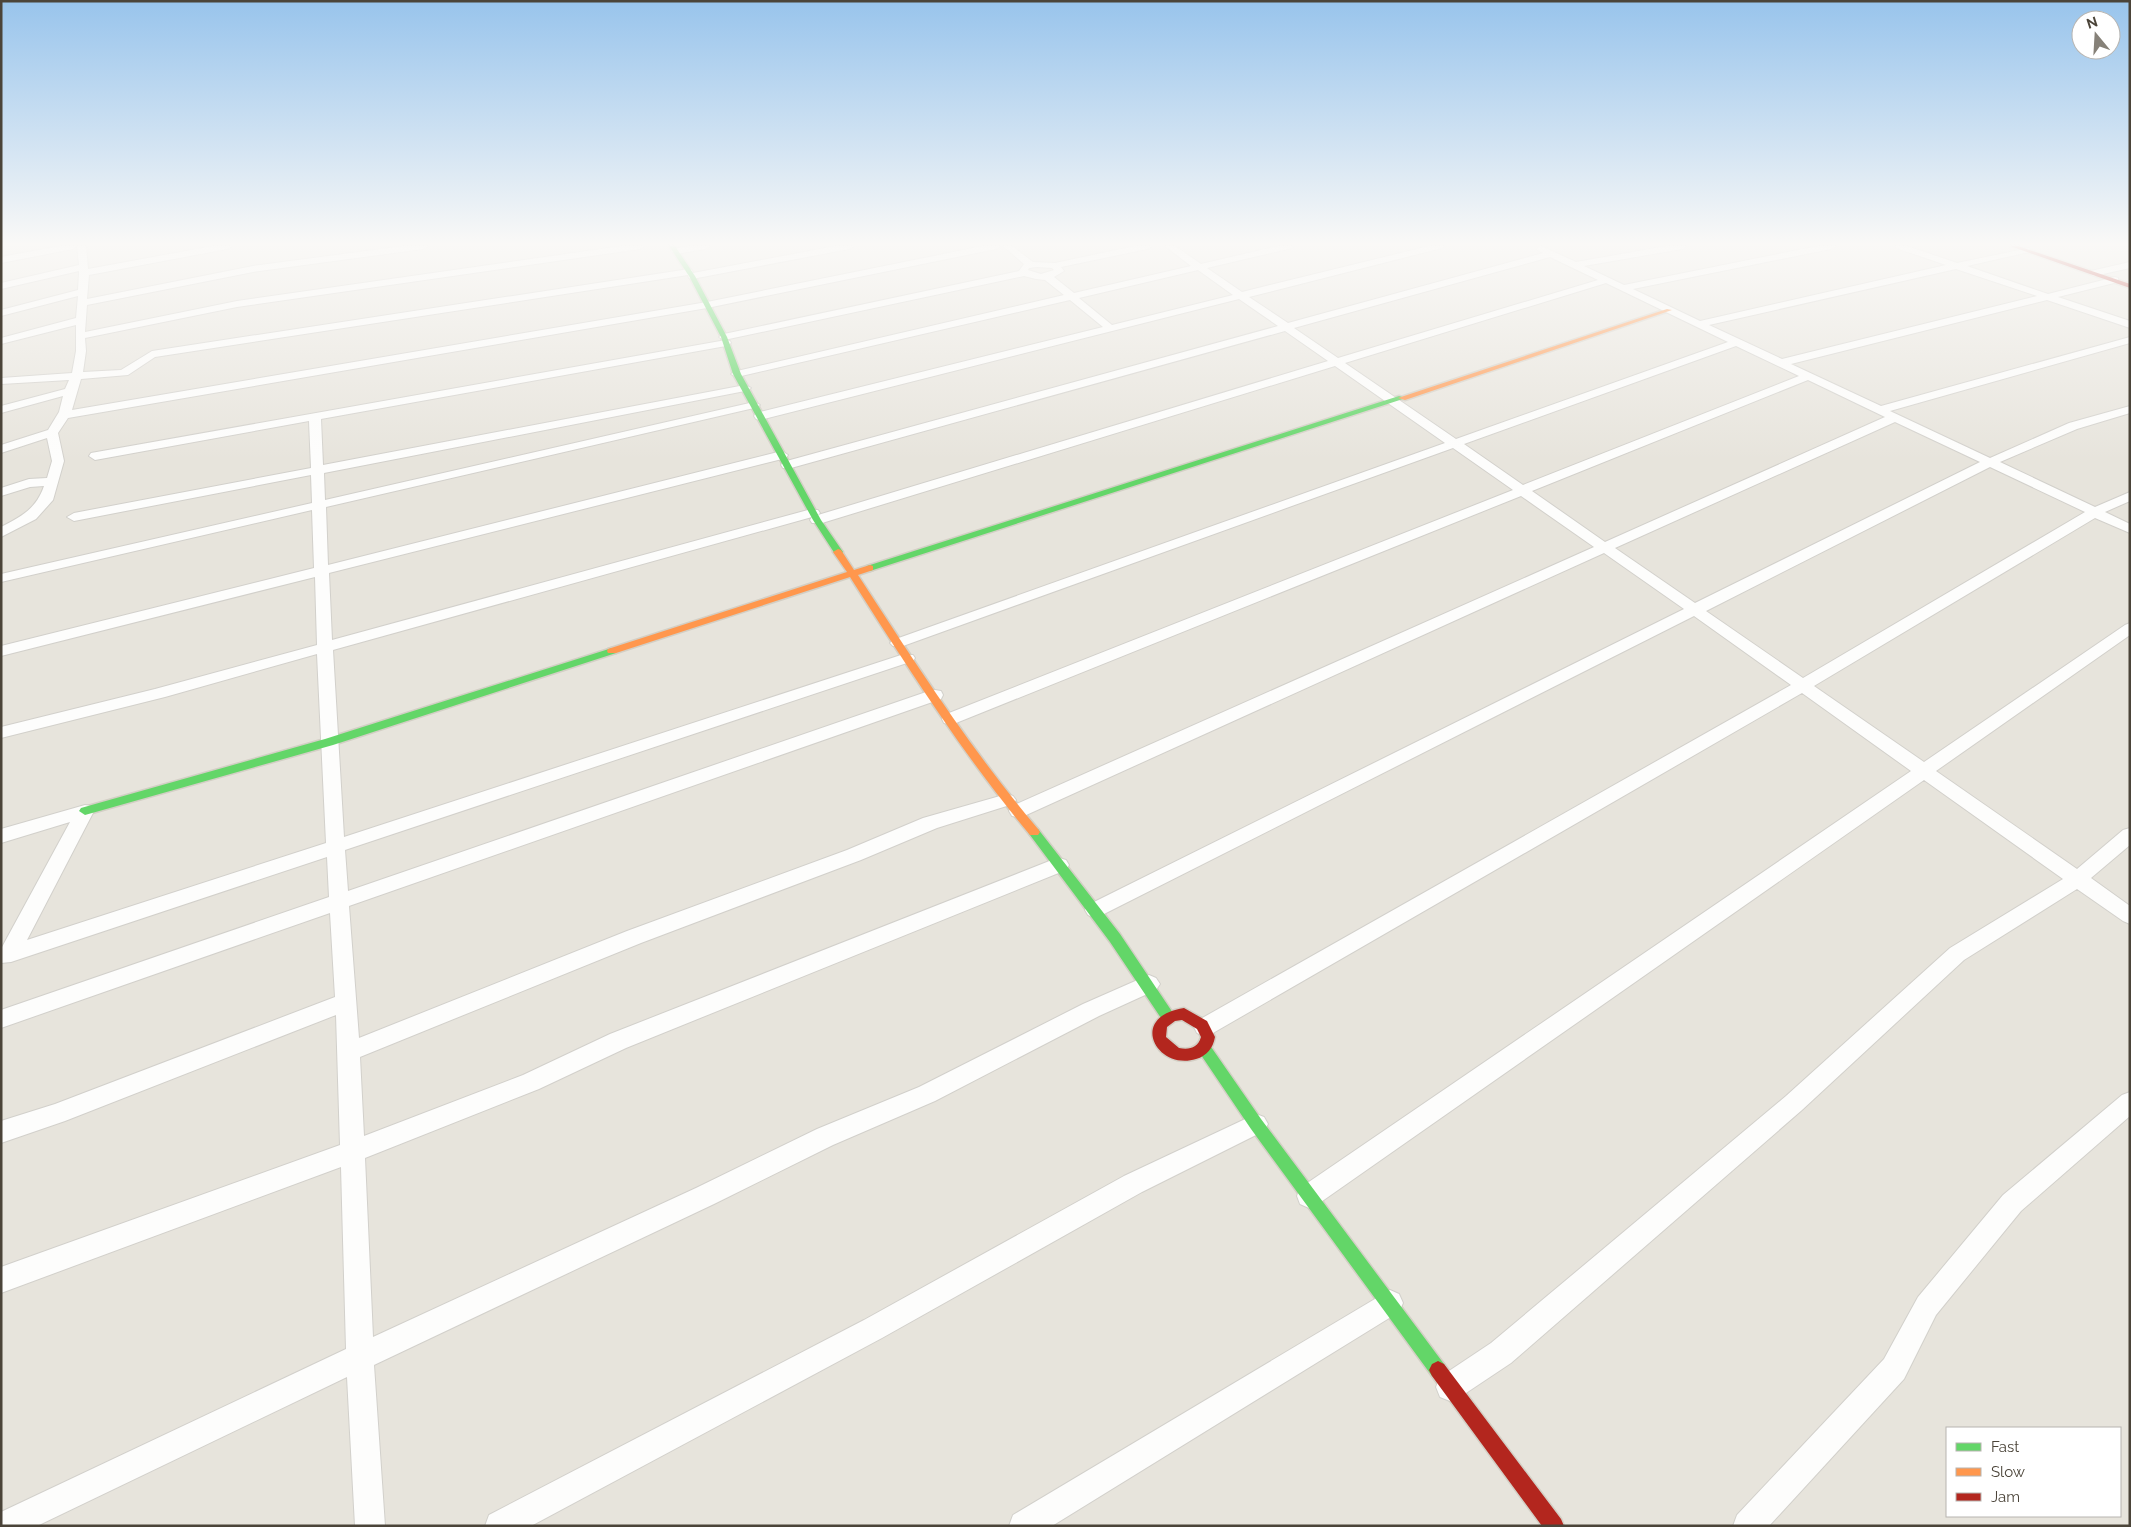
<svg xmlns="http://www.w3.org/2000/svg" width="2131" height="1527" font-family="Raleway,sans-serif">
	<rect width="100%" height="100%" fill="#f4f2ee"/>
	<path fill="#e7e4dc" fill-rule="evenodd" d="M1 246H2130V1526H1ZM1947 1428H2120V1516H1947Z"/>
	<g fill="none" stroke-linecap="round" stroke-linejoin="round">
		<defs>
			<path id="street" d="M60 246H86L88 269 213 246H232L227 249 89 275 87 299 253 266 404 246H428L423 249 253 272 87 305 85 332 237 301 622 246H645L640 249 237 307 85 338 86 351 83 372 121 370 152 351 689 269 692 270 693 273 836 246H854L849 249 692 279 689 278 688 275 155 357 128 375 81 379 72 410 707 302 983 246H1001L996 249 707 308 68 418 58 433 64 461 53 500 36 519 1 537V527C22 516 36 509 44 486L30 487 1 496V488L29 479 47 478 52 461 47 438 1 453V445L48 430 59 412 63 396 1 413V406L65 389 69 380 1 384V378L72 373 76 351V325L1 344V338L76 318 78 296 1 316V310L78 290 79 273V271L1 289V283L79 265 77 246 73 249 1 263V257Z
				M690 246H710L705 249 676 254 671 251 673 249Z
				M1003 246H1012L1033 262 1055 263 1135 246H1152L1147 249 1061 267 1064 271 1054 277 1074 293 1191 266 1165 246H1175L1201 264 1278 246H1293L1292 248 1207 268 1242 292 1429 246H1444L1442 248 1249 297 1288 323 1543 253 1536 249 1541 246 1576 262 1667 246H1687L1682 249 1584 266 1624 285 1818 246H1836L1831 249 1633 289 1700 321 1946 265 1896 248 1895 246H1907L1957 263 2029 248V252L1967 266 2048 294 2115 277 2118 278V282L2058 297 2130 321V328L2047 300 1791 364 1881 406 2130 337V343L1890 411 1990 458 2069 423 2130 406V413L2077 429 2000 462 2095 507 2130 492V501L2105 512 2130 524V533L2095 518 1814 686 1924 762 2125 625 2130 623V635L1936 771 2077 869 2123 830 2130 828V845L2091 878 2130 906V924L2123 921 2077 889 1964 960 1802 1110 1511 1363 1460 1397 1450 1401 1440 1397 1436 1387 1440 1377 1491 1343 1786 1096 1950 948 2063 879 1924 780 1318 1204 1309 1208 1300 1204 1297 1196 1300 1188 1911 771 1802 693 1213 1033 1205 1036 1197 1033 1194 1027 1197 1021 1791 685 1694 616 1102 915 1095 918 1088 915 1085 910 1088 905 1684 609 1604 553 1024 816 1018 817 1012 816 1009 811 1012 806 1594 547 1521 496 956 723 950 724 944 723 942 719 944 715 1513 490 1453 448 903 646H893L890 643 893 640 1445 443 1335 366 822 523H812L810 520 812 517 333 650 344 837 901 655H913L915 658 913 661 345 850 348 891 929 691 935 690 941 691 943 695 941 699 349 906 359 1038 627 931 847 850 923 818 1007 794 1013 796 1016 800 1013 804 937 828 861 860 641 943 360 1057 364 1136 523 1075 610 1034 1052 860 1059 858 1066 860 1069 865 1066 870 626 1048 539 1089 365 1158 373 1337 696 1188 817 1129 919 1087 1083 1004 1149 975 1156 978 1160 984 1156 990 1099 1016 935 1101 833 1145 714 1204 374 1365 385 1526H355L347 1377 37 1526H1V1512L346 1349 341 1167 1 1293V1267L340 1145 336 1015 65 1121 1 1143V1121L55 1104 335 997 330 913 1 1028V1010L329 897 327 857 11 962 1 963V949L70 822 1 843V829L85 805 91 806 94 811 27 940 326 843 317 654 165 697 1 738V727L155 689 317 645 315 577 1 656V646L314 568 312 510 1 582V574L312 503 311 475 74 521 67 517 74 513 311 468 309 421 95 460 89 456 91 453 726 340 730 341 731 343 726 346 321 419 323 465 745 385 751 388 745 391 324 473 325 500 754 402 760 405 754 408 326 507 328 565 782 451 788 455 786 458 329 573 332 640 808 510H818L820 513 818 515 1328 361 1285 331 791 468H783L781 465 783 462 1278 326 1239 299 760 420 756 419 754 416 756 413 1103 327 1070 300 737 377 731 374 737 371 1064 295 1045 280 1036 279 1024 276 724 340 719 337 724 334 1019 271 1024 264ZM1550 257 1598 280 1338 358 1294 328ZM1037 267 1052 268 1054 270 1041 274 1028 270 1029 268ZM1956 269 2037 296 1782 359 1709 325ZM1198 270 1233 295 1112 325 1079 298ZM1606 283 1728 342 1456 439 1345 363ZM1736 346 1799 376 1523 485 1464 444ZM1808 380 1885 417 1605 542 1532 491ZM1895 422 1980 462 1695 603 1615 548ZM1990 467 2085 512 1803 678 1706 611Z
				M2130 262V268L2094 276 2089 273 2091 271Z
				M2130 1092V1116L2021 1211 1936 1315 1904 1379 1769 1526H1733L1737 1515 1884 1359 1918 1297 2003 1195 2122 1095Z
				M1256 1114 1264 1117 1268 1124 1264 1131 1142 1192 882 1338 531 1526H485L489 1515 864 1320 1124 1176Z
				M1390 1290 1399 1294 1403 1303 1399 1312 1052 1526H1009L1013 1515Z"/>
			<path id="fast" d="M669 246H675L695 276 727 337 741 374 821 520 843 552 841 554H835L813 520 733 374 721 337 689 276Z
				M1399 396 1406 398 873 570 870 571 865 568 867 566Z
				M612 648 617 651 616 653 333 745 85 815 79 811 81 808 325 739Z
				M1034 828 1038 829 1120 934 1173 1013 1175 1017 1173 1021 1168 1023 1163 1021 1110 942 1030 835 1028 832 1030 829Z
				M1204 1042 1209 1044 1261 1119 1444 1364 1447 1370 1444 1376 1438 1379 1432 1376 1251 1129 1199 1052 1197 1048 1199 1044Z"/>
			<path id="slow" d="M1667 309 1672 310 1405 400 1398 398Z
				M838 549 841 550 854 570 870 565 873 566V570L858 575C914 661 971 750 1038 829L1040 832 1038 835H1030C963 755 906 665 850 577L616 653H608L607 651 608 649 847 572 833 552Z"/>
			<path id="jam" d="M2010 246H2018L2130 284V288Z
				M1184 1008 1207 1021 1215 1037C1213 1048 1207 1056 1196 1059 1157 1071 1127 1017 1184 1008ZM1182 1020 1197 1029 1201 1037C1198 1048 1189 1050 1179 1048L1166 1037 1167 1027 1175 1021Z
				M1438 1361 1444 1364 1561 1519 1564 1526H1542L1432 1376 1429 1370 1432 1364Z"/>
		</defs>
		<use href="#street" stroke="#d2d0cb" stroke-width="2"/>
		<use href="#fast" stroke="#d3cfc5" stroke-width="3"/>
		<use href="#slow" stroke="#d3cfc5" stroke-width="3"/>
		<use href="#jam" stroke="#d3cfc5" stroke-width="3"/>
		<use href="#street" fill="#fdfdfc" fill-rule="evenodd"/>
		<use href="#fast" fill="#63d668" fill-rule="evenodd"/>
		<use href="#slow" fill="#ff974d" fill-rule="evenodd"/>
		<use href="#jam" fill="#b3261e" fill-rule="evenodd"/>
	</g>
	<linearGradient id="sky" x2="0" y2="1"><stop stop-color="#98c4ec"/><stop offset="0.53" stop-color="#faf9f7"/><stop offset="1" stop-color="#faf9f7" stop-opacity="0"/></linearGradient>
	<rect width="2131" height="460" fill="url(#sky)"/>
	<rect width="2131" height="1527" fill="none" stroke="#4b4439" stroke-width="5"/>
	<rect x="1946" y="1427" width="175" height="90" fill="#ffffff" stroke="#b7b4b0"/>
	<rect x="1956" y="1443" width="25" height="8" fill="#63d668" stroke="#b7b4b0"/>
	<text x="1991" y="1452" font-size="15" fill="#4b4439">Fast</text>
	<rect x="1956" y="1468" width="25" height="8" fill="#ff974d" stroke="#b7b4b0"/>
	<text x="1991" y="1477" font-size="15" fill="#4b4439">Slow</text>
	<rect x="1956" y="1493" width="25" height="8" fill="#b3261e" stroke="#b7b4b0"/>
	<text x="1991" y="1502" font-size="15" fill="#4b4439">Jam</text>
	<g transform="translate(2096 35) rotate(342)"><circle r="24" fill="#ffffff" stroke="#b7b4b0"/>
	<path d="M0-4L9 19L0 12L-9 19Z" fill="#868178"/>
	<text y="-8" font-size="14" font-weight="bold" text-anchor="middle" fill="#4b4439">N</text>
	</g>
</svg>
